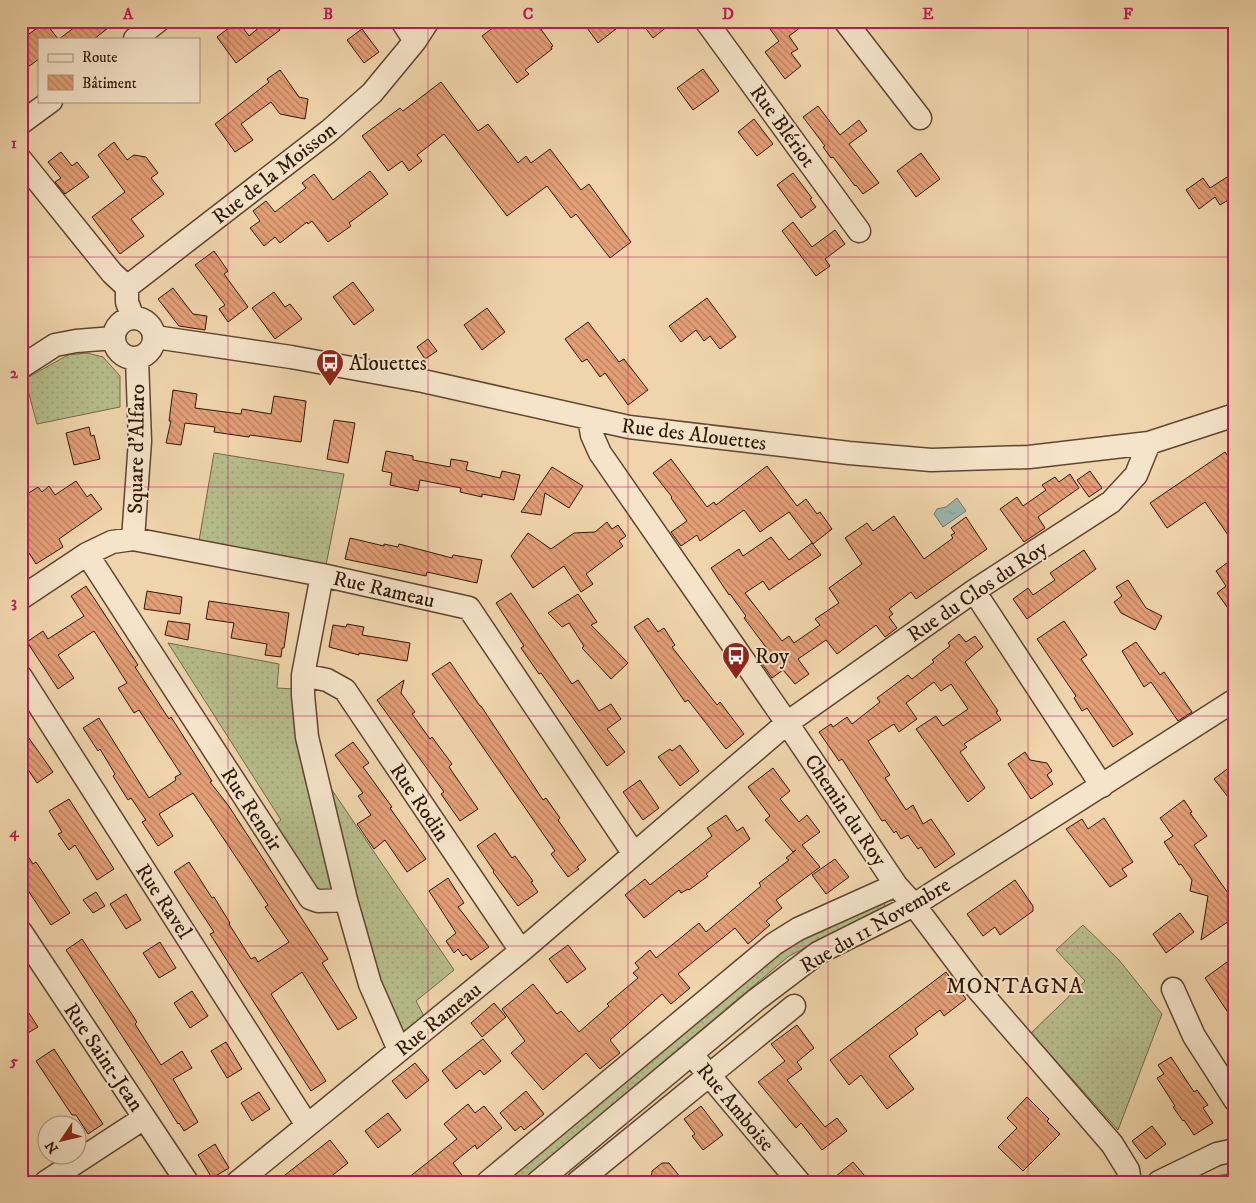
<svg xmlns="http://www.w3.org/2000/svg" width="1256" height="1203" font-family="'IM FELL DW Pica',serif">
	<defs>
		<pattern id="grass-dots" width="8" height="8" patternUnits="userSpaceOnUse" patternTransform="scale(1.25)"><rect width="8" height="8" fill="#b6be8c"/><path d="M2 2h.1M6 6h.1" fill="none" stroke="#9da377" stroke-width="1.8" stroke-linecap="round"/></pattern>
		<pattern id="water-ripples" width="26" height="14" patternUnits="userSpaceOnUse" patternTransform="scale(1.25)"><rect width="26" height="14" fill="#9bb8b0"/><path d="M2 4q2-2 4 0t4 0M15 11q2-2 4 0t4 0" fill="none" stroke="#869d96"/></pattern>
		<pattern id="building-back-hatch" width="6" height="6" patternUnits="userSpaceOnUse" patternTransform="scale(1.25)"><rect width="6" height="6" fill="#e49f77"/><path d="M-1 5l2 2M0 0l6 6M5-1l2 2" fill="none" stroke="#b98160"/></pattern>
	</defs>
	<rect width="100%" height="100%" fill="#f0d5ac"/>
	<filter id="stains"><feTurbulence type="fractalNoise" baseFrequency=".004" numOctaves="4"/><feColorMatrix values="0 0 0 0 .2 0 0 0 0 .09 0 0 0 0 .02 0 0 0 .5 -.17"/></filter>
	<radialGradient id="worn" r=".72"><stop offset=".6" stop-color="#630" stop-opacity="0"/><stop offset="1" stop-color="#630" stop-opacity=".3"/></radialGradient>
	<path fill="url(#grass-dots)" stroke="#726a4a" d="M87 353 103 357 120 376V407L37 424 25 379 68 355Z
		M214 453 344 474 326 565 199 541Z
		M168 643 279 664 277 688 294 689 335 884 331 893 321 895 272 828 281 820Z
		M330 787 454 970 416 1001 425 1018 404 1033 387 1008 356 900Z
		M884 902 885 906 878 911 789 956 520 1182H501L784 946Z
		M1083 925 1119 960 1162 1014 1118 1130 1031 1033 1085 981 1056 950Z"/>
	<path fill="url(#water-ripples)" stroke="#70786c" d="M957 498 966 511 943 527 934 514 937 509 946 507Z"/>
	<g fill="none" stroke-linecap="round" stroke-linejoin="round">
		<path stroke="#70786c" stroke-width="5.5" d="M1210 1182 1217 1178 1235 1175"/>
	</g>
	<path fill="url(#building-back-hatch)" stroke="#2f1707" d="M83 21H117L94 39H59Z
		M238 21 249 36 267 21H273L280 30 236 63 217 37Z
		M502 21H535L553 46 551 47 552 49 525 70 529 74 517 83 482 36Z
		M582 21H626L598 43Z
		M640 21H674L653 38Z
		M764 21H809L789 36 798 49 791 53 801 66 785 79 765 52 779 41Z
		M45 22 58 39H39V59L21 72V40Z
		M362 29 379 52 364 63 347 40Z
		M703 69 719 91 693 110 677 88Z
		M280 70 299 97 308 99 305 119 280 114 271 102 241 124 253 140 235 152 215 124 269 82 267 79Z
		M441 82 478 131 488 124 518 163 526 156 531 163 550 149 581 190 589 184 631 242 610 258 576 214 571 218 547 186 507 216 444 134 417 155 422 161 409 171 402 161 388 171 362 136 400 108 403 111Z
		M818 106 840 135 859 120 867 131 849 144 879 183 863 194 856 185 855 186 833 157 831 158 823 147 825 146 803 117Z
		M754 119 773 144 757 156 738 132Z
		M114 142 127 160 134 155 146 157 158 173 151 178 164 194 131 219 144 236 120 254 92 217 125 192 98 155Z
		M61 152 72 166 77 162 89 177 65 194 55 182 61 178 48 162Z
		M921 153 940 179 916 197 897 171Z
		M370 171 388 194 349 223 351 226 328 242 312 221 308 224 307 222 280 243 275 237 264 246 250 228 260 221 253 211 266 201 275 212 306 188 302 183 314 174 333 200Z
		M1235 172V196L1220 205 1215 197 1199 209 1186 190 1203 178 1210 188Z
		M793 173 812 198 810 199 816 207 801 218 777 185Z
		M793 222 812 247 835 230 845 244 825 259 830 266 816 276 782 231Z
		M214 251 228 271 224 274 248 307 228 322 219 309 225 305 195 265Z
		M353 282 374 310 354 325 333 297Z
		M173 288 193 314 207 316 205 330 179 326 158 299Z
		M274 292 285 307 290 304 302 319 275 339 252 308Z
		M707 298 736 337 720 349 710 336 704 341 696 330 681 342 669 326Z
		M487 308 505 332 482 350 464 325Z
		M588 322 619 362 624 359 648 390 628 405 605 373 600 377 587 359 582 362 565 339Z
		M428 339 437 351 425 359 417 347Z
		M173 390 197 394 195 408 241 414 242 409 271 414 274 396 306 401 301 442 250 435 249 437 214 432 215 427 185 423 181 445 166 443 171 421H169Z
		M334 420 355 423 348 463 327 459Z
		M89 427 91 436 94 435 100 459 74 465 66 433Z
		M386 451 413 456V460L450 467 451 459 468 462 466 470 500 478 502 471 520 475 514 500 482 494V497L460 492 461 488 420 480 418 491 390 485 392 473 382 471Z
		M1225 452 1235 466V545L1205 502 1167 528 1150 503Z
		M671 459 707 507 714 502 716 505 767 466 797 506 806 499 817 514 820 512 832 529 813 544 789 512 760 532 744 510 700 541 697 535 681 546 671 532 687 521 671 498 672 497 653 473Z
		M552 467 583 486 569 508 545 493 541 515 521 512Z
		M1090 471 1102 488 1089 497 1077 480Z
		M1070 474 1079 488 1038 517 1045 528 1024 542 1000 509 1017 497 1023 506 1046 490 1042 485 1055 477 1059 482Z
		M76 481 87 497 91 494 102 509 59 539 63 547 36 564 29 553 21 558V498L38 487 42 492 49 486 55 495Z
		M894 516 924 559 953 538 951 535 955 533 951 528 966 517 987 549 916 599 911 592 889 609 893 614 889 617 897 628 885 637 876 625 837 654 826 640 798 659 809 674 795 684 783 670 772 678 758 658 768 650 744 618 746 616 730 594 729 595 711 568 739 549 743 556 771 537 789 560 812 543 821 555 769 590 763 581 745 593 782 641 789 636 794 643 820 625 815 619 839 603 829 588 862 564 845 538 867 523 873 531Z
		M607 522 612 529 618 525 626 536 619 541 623 546 586 574 593 584 581 592 564 566 533 588 511 556 528 533 551 549 574 533 595 532Z
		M350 538 384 546V544L398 547 399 544 452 558 453 555 482 560 477 583 427 572 426 576 345 559Z
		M1084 550 1096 569 1027 619 1013 599 1028 588 1033 595 1055 580 1050 573Z
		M1235 557V618L1217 593 1226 586 1216 571Z
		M1128 580 1146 608 1162 616 1155 630 1121 613 1114 602 1122 596 1116 587Z
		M86 586 138 665 135 667 169 719 171 717 212 781 210 782 228 805 328 959 322 963 357 1018 338 1030 302 972 271 994 326 1081 311 1091 210 934 214 932 174 872 189 862 212 898 214 897 230 923 229 924 251 959 255 957 258 962 289 942 265 907 268 905 193 793 159 814 173 836 158 846 142 822 146 820 131 798 128 800 113 776 115 774 100 749 98 751 83 728 99 718 149 798 176 780 175 777 181 774 139 710 134 713 118 688 127 683 94 631 58 655 74 678 58 689 27 642 43 631 48 639 84 616 71 596Z
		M147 591 182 597 180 614 144 609Z
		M511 593 572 684 578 680 599 711 611 704 621 719 607 729 625 752 607 766 541 673 539 674 521 648 524 646 496 603Z
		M578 594 597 622 591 625 628 663 611 679 582 648 584 646 569 623 562 627 548 613Z
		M209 601 289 613 284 648H282L281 657 265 655 267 644 231 638 234 623 206 619Z
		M648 618 658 632 664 628 675 645 672 647 717 705 720 702 744 734 726 749 688 700 685 702 634 627Z
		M168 621 190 624 188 640 165 635Z
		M1064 621 1087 655 1081 659 1133 734 1113 747 1087 708 1082 711 1074 698 1076 696 1037 639Z
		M347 624 364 627 362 635 410 643 407 661 359 653V655L329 647 333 625 346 627Z
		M959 634 966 642 975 636 983 647 965 662 998 711 996 712 1001 720 964 744 967 747 960 752 985 788 968 802 916 729 936 716 943 726 968 709 951 684 941 691 934 682 906 703 917 719 899 732 894 724 868 741 890 775 885 778 906 810 913 805 923 824 931 819 955 854 935 868 921 847 918 849 908 835 901 839 896 831 894 833 885 820 882 821 842 759 839 761 819 732 831 724 833 727 847 717 852 724 880 702 877 698 908 675 912 679 934 662 932 660 950 646 948 643Z
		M1136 642 1160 675 1164 672 1192 712 1178 721 1151 682 1144 687 1122 651Z
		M450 662 480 706H481L543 800 546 798 560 818 558 820 586 860 577 867 579 869 568 877 551 854 555 851 432 674Z
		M404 680 401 693 415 712 412 714 430 739 432 737 452 764 449 767 478 809 460 821 441 794 444 792 377 700Z
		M21 727 53 772 37 783 21 759Z
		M353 742 369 763 363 767 392 807 390 808 426 859 407 872 385 840 374 849 357 824 371 815 358 796 363 793 335 755Z
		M680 745 699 771 680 786 658 757 670 749 672 751Z
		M1025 752 1030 760 1047 763 1052 771 1047 775 1053 784 1031 799 1008 764Z
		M1235 763V806L1214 779Z
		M773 768 790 791 780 799 799 822 807 815 820 832 802 845 820 867 776 900 782 908 766 921 770 925 748 944 735 928 678 974 690 988 671 1004 662 994 610 1040 620 1053 600 1069 586 1053 543 1090 511 1053 525 1041 502 1009 533 984 557 1014 561 1011 579 1032 609 1006 607 1004 638 978 633 973 639 968 635 963 650 950 656 958 699 923 706 932 761 886 759 883 789 860 786 858 796 850 793 852 765 820 770 816 748 787Z
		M640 780 659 808 643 820 623 792Z
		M69 799 114 869 97 880 75 845 69 850 58 834 62 832 49 811Z
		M1184 800 1192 812 1190 813 1207 836 1194 845 1235 903V917L1201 940 1208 896 1190 891 1192 880 1181 864 1179 865 1164 842 1173 836 1160 818Z
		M726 815 737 831 743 827 750 839 706 874 708 876 689 890 688 889 681 893 679 890 644 918 625 895 645 879 650 885 712 836 707 828Z
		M1104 818 1133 862 1122 869 1127 876 1110 887 1066 829 1082 819 1088 829Z
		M495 833 512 858 515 856 533 881 531 882 538 892 518 906 493 872 494 871 477 846Z
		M21 846 33 864 36 862 70 913 51 925 21 880Z
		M835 859 849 877 826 894 812 875Z
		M448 878 464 903 458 907 489 947 471 960 466 954 463 956 458 949 454 953 446 941 456 933 429 891Z
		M1015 880 1033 906V911L1000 935 995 927 983 936 967 914Z
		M96 892 105 906 93 913 83 900Z
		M126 894 141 920 126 929 110 904Z
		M1180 913 1194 932 1166 953 1153 934Z
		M82 939 137 1022 135 1024 161 1065 182 1051 192 1068 173 1079 198 1122 184 1131 179 1123 178 1124 152 1082 66 950Z
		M160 942 176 968 159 978 143 953Z
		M568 945 586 969 567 983 549 959Z
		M1227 962 1235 972V1023L1205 978Z
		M946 972 966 999 944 1016 940 1010 915 1029 918 1034 889 1056 914 1089 887 1109 861 1075 849 1085 830 1060Z
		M192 991 208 1016 190 1028 174 1003Z
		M21 1001 38 1027 21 1037Z
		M494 1003 506 1017 482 1037 471 1023Z
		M797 1025 814 1048 797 1062 802 1069 787 1080 825 1127 837 1118 847 1131 822 1150 801 1123 796 1128 758 1082 785 1061 771 1044Z
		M483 1039 501 1061 484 1075 480 1070 456 1089 442 1071Z
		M226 1042 242 1069 227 1078 211 1051Z
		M54 1049 103 1124 88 1134 76 1115H72L36 1061Z
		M1171 1057 1194 1092 1197 1090 1208 1105 1203 1108 1213 1123 1194 1135 1184 1120 1183 1121 1173 1107 1175 1106 1157 1078 1164 1074 1158 1065Z
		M415 1063 429 1080 406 1099 392 1081Z
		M526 1091 544 1114 524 1130 521 1126 515 1131 500 1113Z
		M259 1092 270 1109 252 1121 241 1103Z
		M1027 1097 1049 1119 1047 1121 1060 1134 1023 1171 998 1147 1017 1128 1007 1118Z
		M468 1104 475 1113 484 1106 502 1128 477 1149 475 1145 453 1163 467 1182H403L457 1139 444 1124Z
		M701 1106 723 1135 703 1150 692 1136 695 1134 684 1119Z
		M388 1113 401 1130 378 1148 365 1131Z
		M1152 1126 1166 1144 1146 1159 1132 1141Z
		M330 1140 348 1163 324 1182H276Z
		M215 1144 229 1168 212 1178 198 1155Z
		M853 1162 870 1182H829Z
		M662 1163H669L684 1182H651L652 1171Z"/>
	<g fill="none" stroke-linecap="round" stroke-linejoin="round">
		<defs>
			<path id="minor" d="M402 21 415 41
				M706 21 859 231
				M845 21 920 118
				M135 39 158 21
				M21 123 51 101
				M21 160 112 273 127 287
				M114 338a20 20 0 1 1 40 0a20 20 0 1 1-40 0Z
				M133 318 127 302V287L329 131 372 93 415 41 428 21
				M155 337 291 357 423 381 629 427 849 453 931 460 1029 457 1149 443 1235 415
				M21 367 55 345 76 341 114 338
				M589 418 592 435 600 453 787 723 896 885 914 905 975 986 1112 1144 1128 1170 1130 1182
				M133 539 140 441 137 359
				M87 554 310 898 318 901 346 900 370 984 399 1050
				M322 575 303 675V695L307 737 346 900
				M974 591 1102 786
				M21 598 87 554 112 542 133 539 322 575 469 608 634 854
				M303 675 327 680 345 690 521 951
				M21 677 307 1125
				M21 932 187 1182
				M1173 989 1194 1036 1235 1100
				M698 1062 799 1182
				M46 1182 144 1118
				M238 1182 521 951 787 723 974 591 1111 502 1136 475 1149 443
				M488 1182 774 944 798 929 896 885
				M538 1182 756 1000 818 953 914 905 1235 700
				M578 1182 794 1006
				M1159 1182 1217 1154 1235 1150"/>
		</defs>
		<use href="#minor" stroke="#5f4630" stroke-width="25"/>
		<use href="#minor" stroke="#f5e4c9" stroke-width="22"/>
	</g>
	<path fill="none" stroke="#c2185b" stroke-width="1" stroke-opacity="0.55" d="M228 21V1182M428 21V1182M628 21V1182M828 21V1182M1028 21V1182M21 257H1235M21 487H1235M21 716H1235M21 946H1235"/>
	<defs>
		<symbol id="bus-pin" viewBox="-11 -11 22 30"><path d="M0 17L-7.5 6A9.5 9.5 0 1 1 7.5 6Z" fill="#8f2418" stroke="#f5e4c9"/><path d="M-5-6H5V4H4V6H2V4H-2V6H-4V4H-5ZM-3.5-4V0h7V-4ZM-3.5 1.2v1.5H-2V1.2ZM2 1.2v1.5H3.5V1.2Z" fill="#fff"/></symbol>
	</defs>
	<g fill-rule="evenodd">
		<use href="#bus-pin" x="314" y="347" width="32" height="43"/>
		<use href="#bus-pin" x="720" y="640" width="32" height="43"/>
	</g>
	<g text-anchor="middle" stroke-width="4" stroke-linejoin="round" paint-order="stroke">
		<g font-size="21" fill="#2f1707" stroke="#f5e4c9">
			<text transform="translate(783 126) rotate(54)" y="7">Rue Blériot</text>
			<text transform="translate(274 173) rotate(-38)" y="7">Rue de la Moisson</text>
			<text transform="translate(694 434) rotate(7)" y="7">Rue des Alouettes</text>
			<text transform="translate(136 449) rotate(-89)" y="7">Square d'Alfaro</text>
			<text transform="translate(384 589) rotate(13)" y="7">Rue Rameau</text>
			<text transform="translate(977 591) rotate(-34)" y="7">Rue du Clos du Roy</text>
			<text transform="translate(420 802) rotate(56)" y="7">Rue Rodin</text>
			<text transform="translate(252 809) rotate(57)" y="7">Rue Renoir</text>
			<text transform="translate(846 810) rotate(56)" y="7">Chemin du Roy</text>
			<text transform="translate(164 901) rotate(57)" y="7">Rue Ravel</text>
			<text transform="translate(875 925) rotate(-30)" y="7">Rue du 11 Novembre</text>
			<text transform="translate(438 1019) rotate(-39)" y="7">Rue Rameau</text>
			<text transform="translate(104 1057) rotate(56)" y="7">Rue Saint-Jean</text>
			<text transform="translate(736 1107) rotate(50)" y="7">Rue Amboise</text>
		</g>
		<g font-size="21" fill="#2f1707" stroke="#f5e4c9" text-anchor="start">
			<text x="349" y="370">Alouettes</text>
			<text x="755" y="663">Roy</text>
		</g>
		<g font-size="22" letter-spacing="1" fill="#2f1707" stroke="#f5e4c9">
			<text x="1015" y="993">MONTAGNA</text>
		</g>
	</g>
	<rect width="1256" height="1203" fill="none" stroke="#f0d5ac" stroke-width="55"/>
	<rect x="38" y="38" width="162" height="65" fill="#f5e4c9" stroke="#a6927b"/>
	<rect x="48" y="54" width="25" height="8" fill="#f5e4c9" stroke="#a6927b"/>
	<text x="82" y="62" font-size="15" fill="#2f1707">Route</text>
	<rect x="48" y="75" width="25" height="15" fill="url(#building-back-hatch)" stroke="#a6927b"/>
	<text x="82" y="88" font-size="15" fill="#2f1707">Bâtiment</text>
	<g transform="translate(62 1140) rotate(235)"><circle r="24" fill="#f5e4c9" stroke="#a6927b"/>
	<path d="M0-4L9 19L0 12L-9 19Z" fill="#8f2418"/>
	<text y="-8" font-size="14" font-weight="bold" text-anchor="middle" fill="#2f1707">N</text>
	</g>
	<rect x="28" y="28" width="1200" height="1148" fill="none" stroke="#c2185b" stroke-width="2"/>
	<g font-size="16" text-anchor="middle" font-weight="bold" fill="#c2185b">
		<text x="128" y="19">A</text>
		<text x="328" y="19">B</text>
		<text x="528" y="19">C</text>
		<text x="728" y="19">D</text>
		<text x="928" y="19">E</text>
		<text x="1128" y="19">F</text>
		<text x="14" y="148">1</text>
		<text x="14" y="378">2</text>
		<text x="14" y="607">3</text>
		<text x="14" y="837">4</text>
		<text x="14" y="1066">5</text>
	</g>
	<rect width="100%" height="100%" filter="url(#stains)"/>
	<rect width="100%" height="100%" fill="url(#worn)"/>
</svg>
